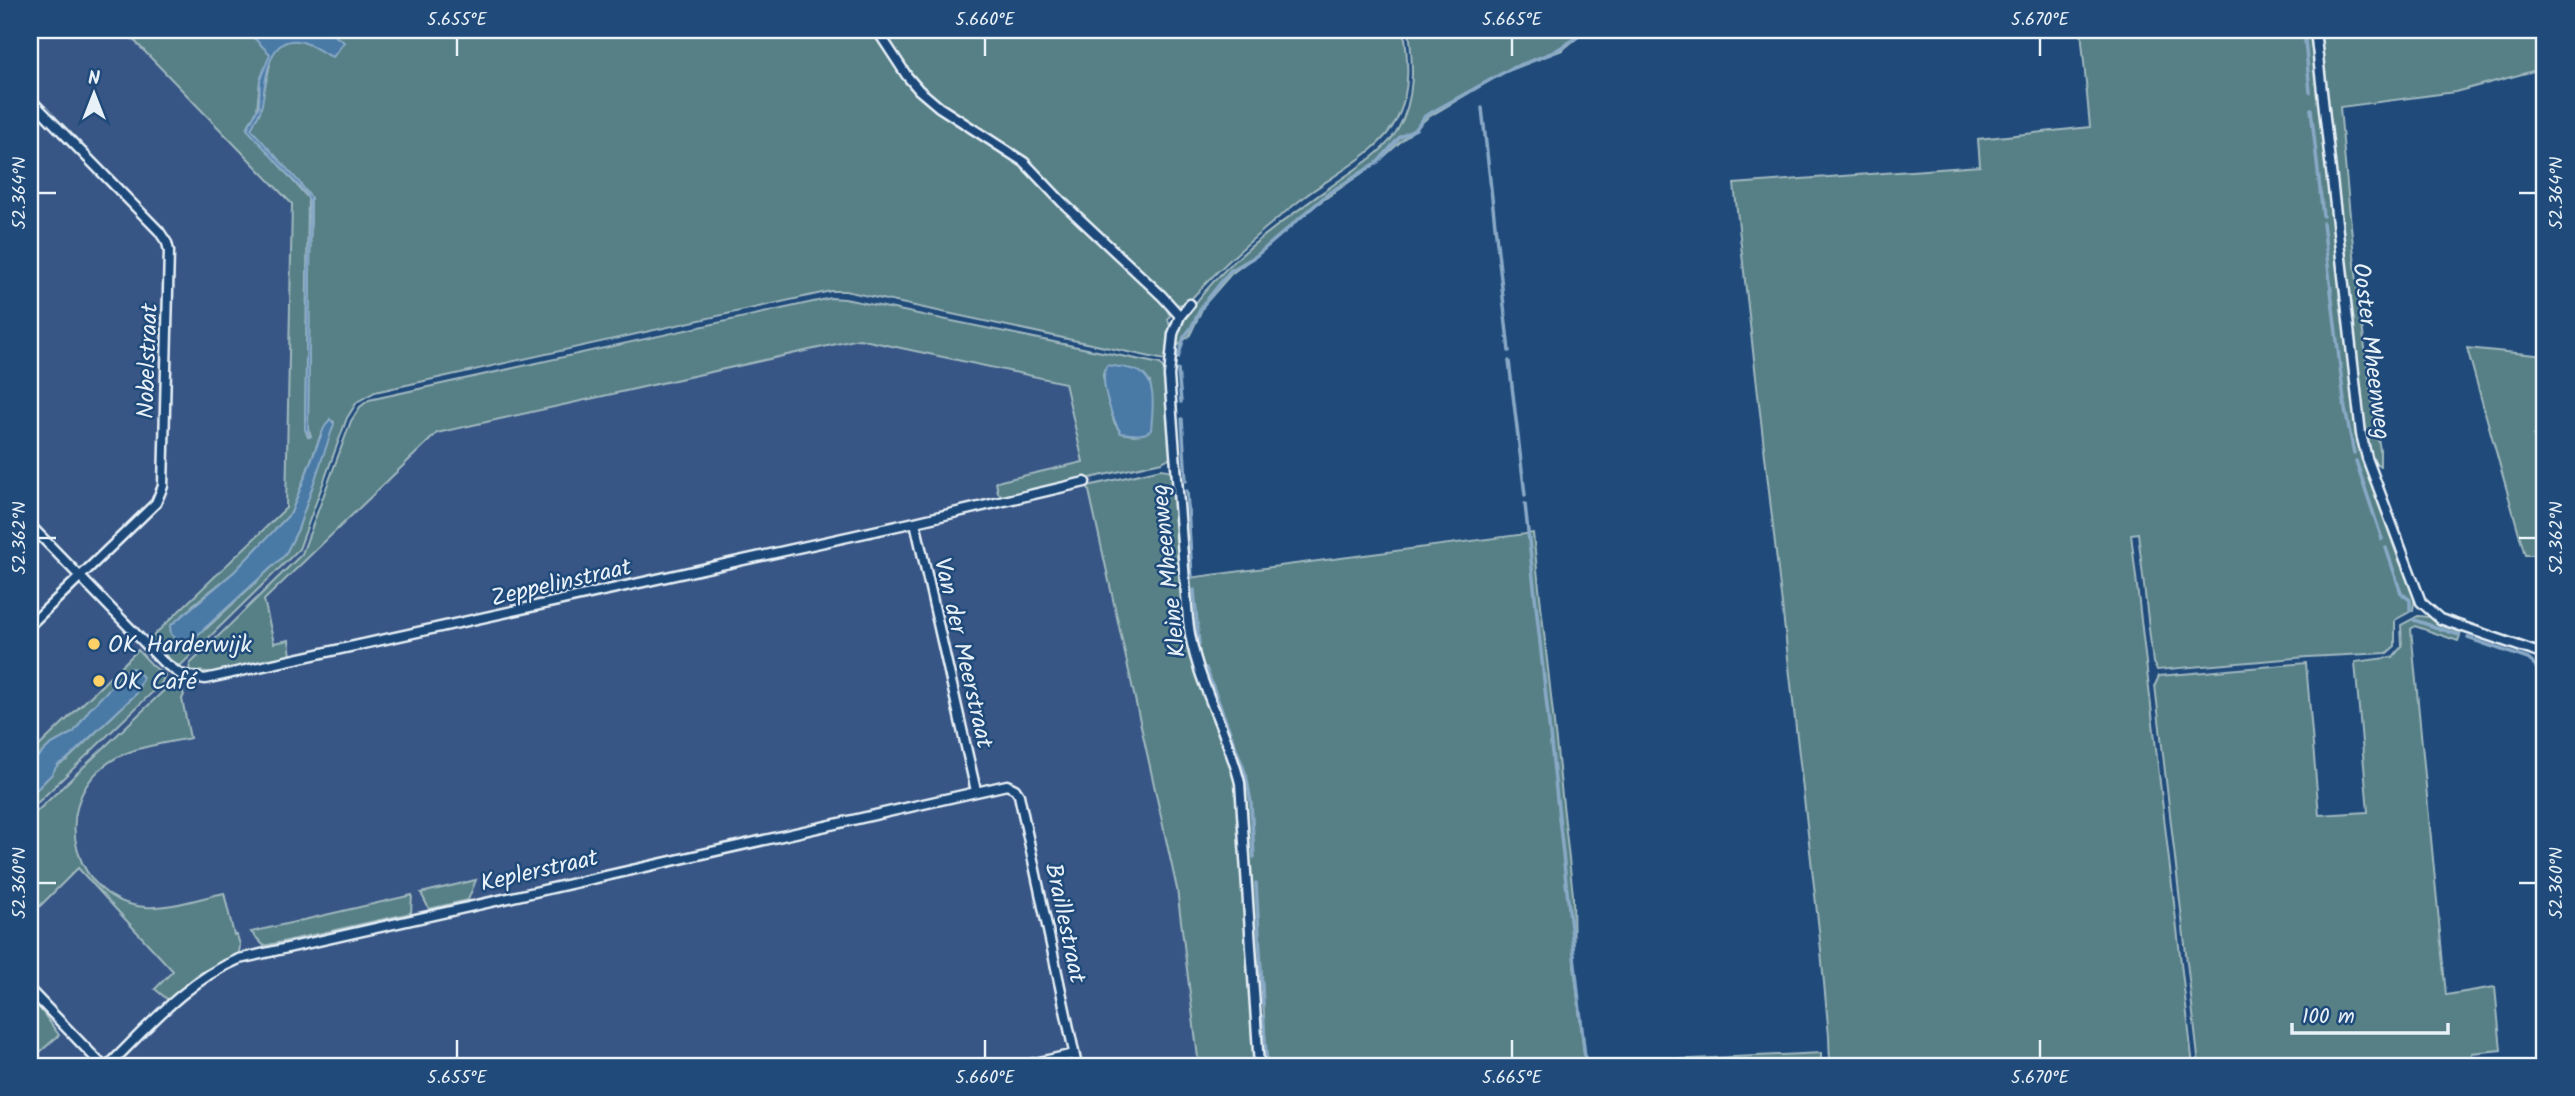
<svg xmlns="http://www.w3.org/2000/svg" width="2575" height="1096" font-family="Kalam,sans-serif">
	<rect width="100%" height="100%" fill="#1f4a7a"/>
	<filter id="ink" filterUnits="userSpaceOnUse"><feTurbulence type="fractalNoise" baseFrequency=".0143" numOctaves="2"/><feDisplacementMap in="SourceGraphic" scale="14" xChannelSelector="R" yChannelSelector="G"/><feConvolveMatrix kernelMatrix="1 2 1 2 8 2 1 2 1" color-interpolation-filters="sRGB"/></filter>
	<g filter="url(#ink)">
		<path fill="#375785" d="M30 30H158L315 192 297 518 313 538 433 430 863 336 1071 376 1185 886 1204 1066H30V1061L59 1035 30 1003Z"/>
		<path fill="#578086" stroke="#a0b8bf" stroke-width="2" fill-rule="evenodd" d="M124 30H872L899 73 920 96 1022 163 1164 303 1170 316 1168 319 1170 327 1165 360 845 291H831L375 392 357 402 347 418 299 549 181 665H176L152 642 151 638 286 508 292 204ZM270 64 259 114 250 129 298 181 311 198 308 429 311 436 308 437 305 429 308 198 247 128 257 110 260 80ZM334 421 298 529 285 555 207 628 185 642 178 641 171 634 193 605 234 572 291 513 321 434Z
			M880 30H1404C1408 60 1411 91 1397 119 1380 153 1332 175 1303 198 1263 229 1226 261 1192 298L1183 304 1176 305 1144 277 1023 157 935 98 915 81Z
			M1409 30H1587L1562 50 1503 73 1427 118 1378 162 1316 205 1262 251 1231 274 1204 305 1190 335 1175 348C1177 337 1180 326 1186 317 1219 264 1287 218 1337 182 1358 167 1385 152 1398 129 1416 98 1413 64 1409 30Z
			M2081 30H2312L2345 329 2364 460 2398 558 2415 597 2413 610 2395 620V646L2387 653 2307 657 2157 670 2153 663 2138 533 2131 534 2193 1066H1830L1829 1036 1819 930 1734 184 1980 166 1978 139 2090 127Z
			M2318 30H2545V68L2455 92 2340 107C2350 222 2361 336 2380 450V466L2370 459 2363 434Z
			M831 298 845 299 1160 364 1165 371 1171 457 1162 462 1005 497 998 493 996 482 1083 462 1065 383 859 339 437 433 264 600 274 643 289 640 291 656 216 673 189 670 190 664 302 554 351 421 360 407 369 400ZM1104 370 1150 382 1152 416 1146 433 1133 435 1121 433 1114 422 1103 376Z
			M2467 348 2545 356V448L2541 434 2534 436 2545 473V555H2525Z
			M1161 469 1168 470 1174 477 1187 643C1197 691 1224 734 1235 782L1255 1066H1199L1177 889 1088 486Z
			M1533 533 1573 895 1574 965 1585 1064 1821 1053V1066H1267L1262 984 1252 930 1247 805 1235 754 1209 693 1193 634 1188 578Z
			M2418 616 2430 617 2459 628 2461 633 2458 641 2415 626 2411 629 2446 995 2495 987 2501 1050 2472 1053 2473 1066H2199L2155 685 2159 676 2306 663 2319 815 2368 812 2355 662 2393 657 2402 646 2401 625Z
			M138 650 153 666 165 675 161 684 30 810V796L52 774 54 767 67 760 137 693 89 710 74 732 50 745 30 764V755Z
			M177 678 184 695 182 699 190 738C162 744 127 747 104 766 50 809 74 901 145 907 171 909 199 898 224 893L234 935H237L240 945 239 953 197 975 168 1000 155 989 173 971 78 868 30 916V818Z
			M476 880 468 900 429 909 421 893Z
			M412 895 411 913 264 946 251 932Z
			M30 995 59 1035 30 1061Z"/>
		<path fill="#4979a5" stroke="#89a9c6" stroke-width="2" d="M246 30H326L344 42 333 57C321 53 310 42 298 41 266 37 266 83 262 104 261 113 255 121 251 129L298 181 311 198 308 429 310 438 305 429 309 201 306 194 247 129 259 106 260 80 270 54Z
			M1107 365C1118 367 1131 367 1140 372 1158 381 1152 413 1151 430 1143 437 1131 434 1121 433 1112 419 1098 379 1107 365Z
			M330 419 334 424 298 529 285 555 193 639 178 641 171 634 170 626 234 572 291 513 324 428Z
			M133 668 143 677 137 693 66 760 58 764 52 774 30 796V764L50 745 74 732 89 710 127 670Z"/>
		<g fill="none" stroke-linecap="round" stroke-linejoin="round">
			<path stroke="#89a9c6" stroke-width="3.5" d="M2304 30 2310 92
				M1482 108 1509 351
				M2311 109 2323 216
				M2323 223 2345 409 2354 453
				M1178 358 1184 337 1191 328 1202 306 1230 271 1256 256 1329 193 1378 162 1400 137 1416 129 1425 116 1510 69 1554 52 1588 30
				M1509 361 1525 495
				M1178 370 1181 402
				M1182 419 1186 481
				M2356 461 2382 539
				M1187 491 1192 577
				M1525 504 1586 1066
				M2386 548 2401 593 2410 600V610
				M1194 590 1199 645
				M2414 620 2459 635
				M2468 638 2528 659 2535 665 2539 673
				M1206 668 1246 775 1251 802 1254 857
				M1256 883 1263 1004
				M1263 1016 1267 1066"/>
			<defs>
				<path id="street" d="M877 30 907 76 919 90 939 107 1024 162 1062 202 1162 296 1180 316
					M2315 30 2361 434 2367 458 2421 602 2440 619 2545 655
					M30 99 159 231 167 243 169 251 163 486 156 503 30 625
					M1190 304 1180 316 1173 334 1169 376 1188 620C1194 678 1226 726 1240 783L1259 1066
					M915 522 976 791
					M30 525 163 662 180 674 205 679 915 522 1085 482
					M2543 654 2545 671
					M30 990 103 1066
					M108 1066C148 1027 186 981 239 959L1007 785 1015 789 1019 795 1077 1066
					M1022 1066 1074 1054"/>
			</defs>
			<use href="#street" stroke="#e8f1f8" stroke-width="13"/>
			<use href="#street" stroke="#1f4a7a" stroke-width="8"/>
		</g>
	</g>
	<path fill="none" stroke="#e8f1f8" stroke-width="2.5" d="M457 38V56M985 38V56M1512 38V56M2040 38V56M38 193H56M2519 193H2536M38 538H56M2519 538H2536M38 883H56M2519 883H2536M457 1040V1058M985 1040V1058M1512 1040V1058M2040 1040V1058"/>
	<g fill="#ffd166" stroke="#1f4a7a" stroke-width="2.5">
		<circle cx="94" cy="644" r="7"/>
		<circle cx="99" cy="681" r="7"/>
	</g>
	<g text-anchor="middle" stroke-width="5" stroke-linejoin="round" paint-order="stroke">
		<g font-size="24" fill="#e8f1f8" stroke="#1f4a7a">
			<text transform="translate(2372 351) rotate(83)" y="8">Ooster Mheenweg</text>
			<text transform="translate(147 361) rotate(-88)" y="8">Nobelstraat</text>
			<text transform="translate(1168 571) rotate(-96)" y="8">Kleine Mheenweg</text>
			<text transform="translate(561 582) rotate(-13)" y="8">Zeppelinstraat</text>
			<text transform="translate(964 653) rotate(77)" y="8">Van der Meerstraat</text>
			<text transform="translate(539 870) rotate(-13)" y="8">Keplerstraat</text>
			<text transform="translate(1066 923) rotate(78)" y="8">Braillestraat</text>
		</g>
		<g font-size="24" fill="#e8f1f8" stroke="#1f4a7a" text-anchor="start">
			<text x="108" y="652">OK Harderwijk</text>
			<text x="113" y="689">OK Café</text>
		</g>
	</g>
	<rect width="2575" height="1096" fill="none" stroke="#1f4a7a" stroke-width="77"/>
	<g transform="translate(94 94)" stroke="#1f4a7a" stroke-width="5" paint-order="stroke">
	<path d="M0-5L12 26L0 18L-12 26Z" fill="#e8f1f8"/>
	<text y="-10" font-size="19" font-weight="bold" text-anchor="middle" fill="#e8f1f8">N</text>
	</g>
	<path d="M2292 1023v10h156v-10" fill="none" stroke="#e8f1f8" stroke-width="3.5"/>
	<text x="2302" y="1023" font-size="21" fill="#e8f1f8" stroke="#1f4a7a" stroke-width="5" paint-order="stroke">100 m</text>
	<rect x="38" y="38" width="2498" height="1020" fill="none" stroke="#e8f1f8" stroke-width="2.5"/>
	<g font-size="18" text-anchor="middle" fill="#e8f1f8">
		<text x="457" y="25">5.655°E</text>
		<text x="985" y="25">5.660°E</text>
		<text x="1512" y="25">5.665°E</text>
		<text x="2040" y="25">5.670°E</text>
		<text transform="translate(19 193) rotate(-90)" y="6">52.364°N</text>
		<text transform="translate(2556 193) rotate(-90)" y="6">52.364°N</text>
		<text transform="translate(19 538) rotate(-90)" y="6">52.362°N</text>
		<text transform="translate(2556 538) rotate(-90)" y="6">52.362°N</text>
		<text transform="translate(19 883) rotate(-90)" y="6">52.360°N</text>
		<text transform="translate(2556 883) rotate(-90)" y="6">52.360°N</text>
		<text x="457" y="1083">5.655°E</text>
		<text x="985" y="1083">5.660°E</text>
		<text x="1512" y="1083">5.665°E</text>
		<text x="2040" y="1083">5.670°E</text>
	</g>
</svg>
